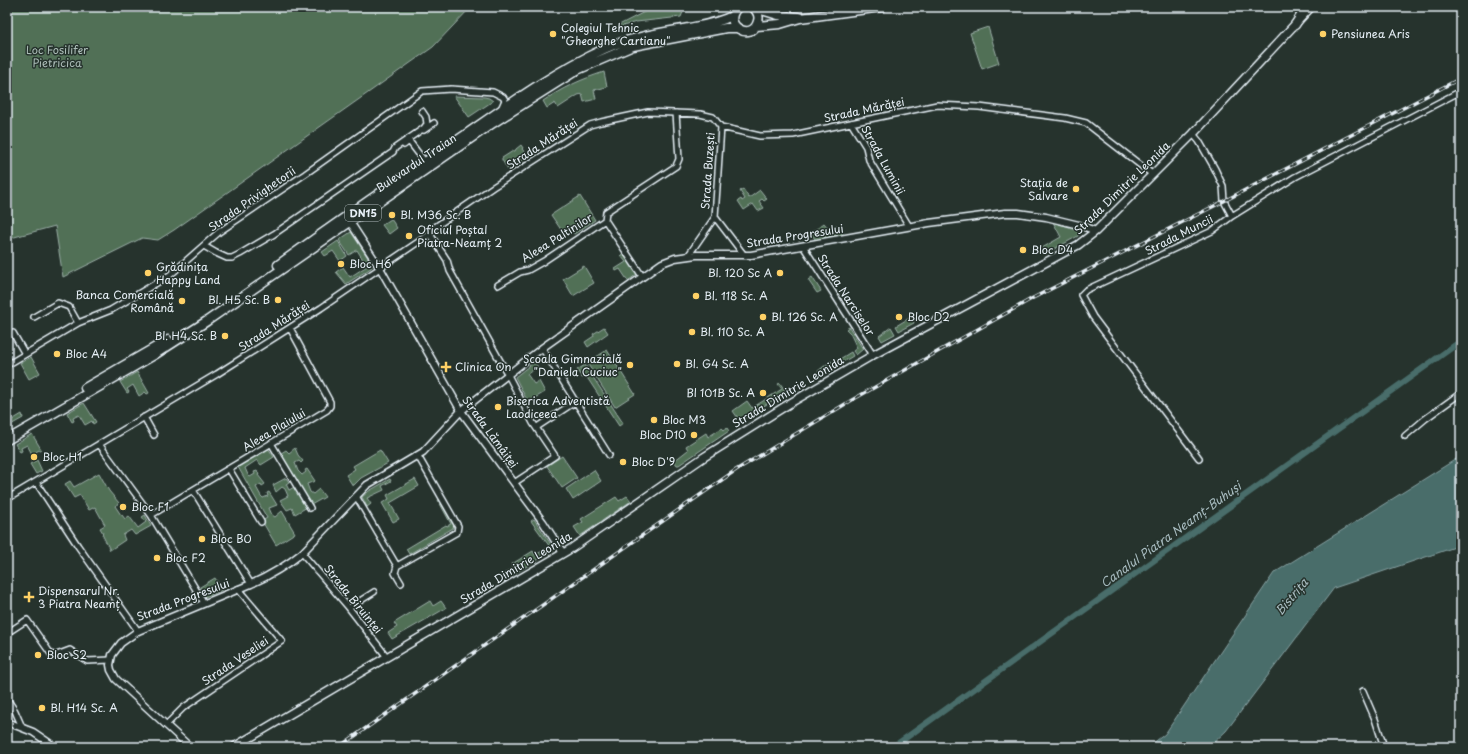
<svg xmlns="http://www.w3.org/2000/svg" width="1468" height="754" font-family="'Playpen Sans',sans-serif">
	<rect width="100%" height="100%" fill="#26332d"/>
	<filter id="ink" filterUnits="userSpaceOnUse"><feTurbulence type="fractalNoise" baseFrequency=".025" numOctaves="2"/><feDisplacementMap in="SourceGraphic" scale="8" xChannelSelector="R" yChannelSelector="G"/><feConvolveMatrix kernelMatrix="1 2 1 2 8 2 1 2 1" color-interpolation-filters="sRGB"/></filter>
	<g filter="url(#ink)">
		<path fill="#516f57" stroke="#9cb0a8" d="M7 7H471L433 47 174 230 158 240 142 238 63 277 55 226 7 239Z
			M654 7H685L681 17 636 22 620 27 619 25Z
			M988 27 999 63 982 69 970 33Z
			M604 72 607 87 594 90 596 99 584 102 582 94 578 95 558 108 555 103 547 108 543 101C562 88 582 79 604 72Z
			M454 96 484 97 489 98 493 101 469 117Z
			M521 145 523 148 522 149 528 156 508 170 502 160V158L513 151H515L516 149Z
			M743 189 749 198 760 190 767 199 764 201 762 199 759 201 764 208 758 211 753 204 744 210 738 201 741 199 742 201 745 199 740 191Z
			M580 196 595 220 574 234 570 229 564 234 551 215Z
			M391 219 397 228 389 234 382 225Z
			M1053 222 1079 230 1080 232 1078 236 1045 254 1042 248 1061 237Z
			M824 223 829 229 836 225 844 235 816 240 810 233 813 231H814Z
			M351 232 372 264 371 268 346 284 336 272 343 267 350 277 367 266 357 250 349 255 339 240Z
			M338 241 347 256 340 261 333 251 325 256 322 252Z
			M624 254 637 274 628 281 620 269 616 271 615 269 626 262 621 256Z
			M584 266 594 283 573 296 563 279Z
			M812 277 821 291 817 293 808 280Z
			M911 317 914 323 899 331 896 326Z
			M604 327 608 333 588 347 585 342 594 336 593 334Z
			M849 327 863 349 856 355 853 351 857 348 850 333 846 329Z
			M891 327 895 334 882 341 879 336Z
			M607 350 635 394 615 407 587 363Z
			M851 352 853 356 838 365 835 362Z
			M31 357 40 373 29 379 20 363Z
			M831 361 835 367 821 376 818 371Z
			M534 362 538 367 527 374 534 384 539 381 545 392 528 402 515 377Z
			M585 365 623 423 619 426 586 376 582 378 577 370Z
			M137 372 149 393 147 394 145 392 139 396 133 385 127 389 129 392 127 393 120 382Z
			M780 383 786 392 740 421 733 411 747 401 752 408 782 389 778 384Z
			M84 403 96 422 93 424 92 421 85 425 79 415 73 418 74 421 72 422 67 413Z
			M22 414 23 418 7 427V423Z
			M722 428 724 430 727 428 729 431 679 465H677L674 461 688 450 686 446 706 433 708 437Z
			M32 434 41 449 32 454 27 445 21 448 22 451 20 452 15 444Z
			M268 448 274 457 261 465 257 460 245 468 248 475 250 477 255 474 254 472 257 471 259 474 258 475 265 484 262 486 261 484 256 487 261 496 263 498 268 496 267 493 269 492 277 505 269 508 272 515 275 517 282 511 295 533 276 545 262 521 267 518 238 467Z
			M295 448 298 455 303 461 301 463 299 461 295 463 298 471 302 475 306 472 305 470 307 469 315 481 307 484 310 492 313 494 319 489 325 497 295 514 292 508 287 510 280 500 288 496 285 489 282 487 276 492 273 485 286 478 289 482 286 484 289 490 296 486 278 455 286 450 289 453Z
			M380 450 388 463 361 478 353 486 346 475 355 469 353 466Z
			M562 456 577 478 562 488 547 466Z
			M37 460 42 471 36 474 30 464Z
			M594 470 601 481 573 500 566 489Z
			M99 473 109 491 119 503 115 506 121 515H122L125 519 129 516 138 528 146 522 142 517 145 515 151 526 135 535 131 530 123 535 125 540 110 550 102 534 103 533 100 528 105 525 95 507 89 510 80 495 74 498 65 484 70 481 74 487Z
			M390 479 391 481 382 486 384 490 367 498 371 504 367 507 362 497 369 491Z
			M415 479 419 486 390 503 399 519 393 522 382 503 389 499 387 495Z
			M627 496 631 501 580 536 574 527 583 522 581 519 616 497 619 501Z
			M440 499 454 524 453 528 409 554 406 549 446 525 447 526 451 524 438 500Z
			M534 519 554 549 553 551 508 577 505 573 514 568 512 564 533 551 535 555 550 547 531 521Z
			M215 578 222 590 205 597 200 587Z
			M430 601 433 606 441 601 446 608 392 639 388 633 397 627 394 623Z"/>
		<path fill="#486d6b" stroke="#88a2a3" d="M1461 456V545L1334 588 1226 731 1209 747H1148L1165 734 1274 573Z"/>
		<g fill="none" stroke-linecap="round" stroke-linejoin="round">
			<path stroke="#486d6b" stroke-width="6" d="M893 747 1461 341"/>
			<defs>
				<path id="minor" d="M851 123 866 147 869 160 909 226
					M424 130 434 123
					M1193 134 1199 141 1215 169 1223 186 1224 201 1232 216
					M404 145 409 141 425 162
					M715 217 744 255
					M605 220 642 276
					M430 234 447 260 450 271 508 375 533 423 555 456 514 483
					M204 246 216 253 227 258H232L240 254 274 234 393 152 395 148 424 128 427 124 426 117 422 111
					M803 246 873 355
					M688 256 715 217 721 127
					M498 285 520 272 528 270 544 261 605 220 606 212 676 166 679 159 676 113
					M34 317 58 303 69 307 78 323
					M7 334 13 333 25 354
					M542 348 609 455
					M7 365 78 323 111 310 170 275 219 232 305 174 422 91 451 89 493 92 503 97 505 100 501 109
					M144 417 154 435
					M537 427 575 402
					M1405 436 1425 419 1461 393
					M271 443 310 508
					M99 444 151 515 327 410 330 406V402L290 328
					M1199 458 1093 317 1081 295 1086 290 1212 231 1232 216 1295 177 1461 91
					M229 469 261 522
					M36 482 78 546 138 631
					M193 490 251 584
					M356 496 397 566 395 573 401 583
					M7 499 217 374 321 308 430 234 435 227 493 187 590 125 601 122 648 112 700 114 713 117 721 127 760 136 793 135 937 105 979 107 1065 118 1086 123 1152 174
					M151 515 204 603
					M302 553 349 608 387 657
					M397 566 457 532 458 526 418 456
					M349 608 374 592
					M7 633 27 620 51 654 54 656 70 650 87 661 111 660
					M1363 691 1375 719 1384 747
					M7 699 15 711 22 727
					M166 725 183 708 282 641 238 589"/>
				<path id="tertiary" d="M348 219 380 268 461 411 543 522 563 553
					M7 722 33 732 55 747
					M190 747 116 679 111 670 110 665 112 655 121 643 138 631 251 584C269 576 286 566 302 553L367 485 423 452 461 411 542 348 662 263 675 258 696 255H751L929 223 1005 213H1018L1046 217 1079 225 1096 231"/>
				<path id="secondary" d="M234 747 572 548 704 457 792 402 873 355 1078 245 1096 231 1193 134 1311 7"/>
				<path id="primary" d="M738 7C719 25 753 43 758 21 760 15 757 11 753 7
					M755 8 778 15 798 17
					M1295 25 1306 7
					M756 26 780 24 800 18 882 7
					M278 265C340 220 402 177 465 135 510 104 554 72 604 49 630 37 660 33 689 28 704 25 718 23 732 16
					M85 388 168 340
					M7 440 154 355 207 321 493 123 577 70 633 46 726 28H736"/>
			</defs>
			<use href="#minor" stroke="#e8f1f8" stroke-width="8"/>
			<use href="#tertiary" stroke="#e8f1f8" stroke-width="9"/>
			<use href="#secondary" stroke="#e8f1f8" stroke-width="10"/>
			<use href="#primary" stroke="#e8f1f8" stroke-width="11"/>
			<use href="#minor" stroke="#26332d" stroke-width="5"/>
			<use href="#tertiary" stroke="#26332d" stroke-width="6"/>
			<use href="#secondary" stroke="#26332d" stroke-width="7"/>
			<use href="#primary" stroke="#26332d" stroke-width="8"/>
			<defs>
				<path id="rail" d="M339 747 736 470 852 400 1033 298 1224 201 1461 78"/>
			</defs>
			<use href="#rail" stroke="#e8f1f8" stroke-width="3.5"/>
			<use href="#rail" stroke="#26332d" stroke-width="2" stroke-dasharray="6" stroke-linecap="butt"/>
		</g>
	</g>
	<g fill="#ffd166" stroke="#26332d" stroke-width="1.5">
		<circle cx="553" cy="34" r="4"/>
		<circle cx="1323" cy="34" r="4"/>
		<circle cx="1076" cy="189" r="4"/>
		<circle cx="392" cy="215" r="4"/>
		<circle cx="409" cy="236" r="4"/>
		<circle cx="1023" cy="250" r="4"/>
		<circle cx="341" cy="264" r="4"/>
		<circle cx="148" cy="273" r="4"/>
		<circle cx="780" cy="273" r="4"/>
		<circle cx="696" cy="296" r="4"/>
		<circle cx="278" cy="300" r="4"/>
		<circle cx="182" cy="301" r="4"/>
		<circle cx="763" cy="317" r="4"/>
		<circle cx="899" cy="317" r="4"/>
		<circle cx="692" cy="332" r="4"/>
		<circle cx="225" cy="336" r="4"/>
		<circle cx="57" cy="354" r="4"/>
		<circle cx="677" cy="364" r="4"/>
		<circle cx="630" cy="365" r="4"/>
		<path d="M444 361h4v4h4v4h-4v4h-4v-4h-4v-4h4z"/>
		<circle cx="763" cy="393" r="4"/>
		<circle cx="498" cy="407" r="4"/>
		<circle cx="654" cy="420" r="4"/>
		<circle cx="694" cy="435" r="4"/>
		<circle cx="34" cy="457" r="4"/>
		<circle cx="623" cy="462" r="4"/>
		<circle cx="123" cy="507" r="4"/>
		<circle cx="202" cy="539" r="4"/>
		<circle cx="157" cy="558" r="4"/>
		<path d="M27 591h4v4h4v4h-4v4h-4v-4h-4v-4h4z"/>
		<circle cx="38" cy="655" r="4"/>
		<circle cx="42" cy="708" r="4"/>
	</g>
	<g text-anchor="middle" stroke-width="3" stroke-linejoin="round" paint-order="stroke">
		<rect fill="#26332d" stroke="#aeb8bb" stroke-width="1" x="345" y="205" width="36" height="16" rx="3"/>
		<g font-size="10" font-weight="bold" fill="#e8f1f8">
			<text x="363" y="217">DN15</text>
		</g>
		<g font-size="11" fill="#e8f1f8" stroke="#26332d" text-anchor="start">
			<text x="561" y="32">Colegiul Tehnic<tspan x="561" dy="13">"Gheorghe Cartianu"</tspan></text>
			<text x="1331" y="38">Pensiunea Aris</text>
			<text x="1068" y="187" text-anchor="end">Stația de<tspan x="1068" dy="13">Salvare</tspan></text>
			<text x="400" y="219">Bl. M36 Sc. B</text>
			<text x="417" y="234">Oficiul Poștal<tspan x="417" dy="13">Piatra-Neamț 2</tspan></text>
			<text x="1031" y="254">Bloc D4</text>
			<text x="349" y="268">Bloc H6</text>
			<text x="156" y="271">Grădinița<tspan x="156" dy="13">Happy Land</tspan></text>
			<text x="772" y="277" text-anchor="end">Bl. 120 Sc A</text>
			<text x="174" y="299" text-anchor="end">Banca Comercială<tspan x="174" dy="13">Română</tspan></text>
			<text x="704" y="300">Bl. 118 Sc. A</text>
			<text x="270" y="304" text-anchor="end">Bl. H5 Sc. B</text>
			<text x="771" y="321">Bl. 126 Sc. A</text>
			<text x="907" y="321">Bloc D2</text>
			<text x="700" y="336">Bl. 110 Sc. A</text>
			<text x="217" y="340" text-anchor="end">Bl. H4 Sc. B</text>
			<text x="65" y="358">Bloc A4</text>
			<text x="622" y="363" text-anchor="end">Școala Gimnazială<tspan x="622" dy="13">"Daniela Cuciuc"</tspan></text>
			<text x="685" y="368">Bl. G4 Sc. A</text>
			<text x="455" y="371">Clinica On</text>
			<text x="755" y="397" text-anchor="end">Bl 101B Sc. A</text>
			<text x="506" y="405">Biserica Adventistă<tspan x="506" dy="13">Laodiceea</tspan></text>
			<text x="662" y="424">Bloc M3</text>
			<text x="686" y="439" text-anchor="end">Bloc D10</text>
			<text x="42" y="461">Bloc H1</text>
			<text x="631" y="466">Bloc D'9</text>
			<text x="131" y="511">Bloc F1</text>
			<text x="210" y="543">Bloc B0</text>
			<text x="165" y="562">Bloc F2</text>
			<text x="38" y="595">Dispensarul Nr.<tspan x="38" dy="13">3 Piatra Neamț</tspan></text>
			<text x="46" y="659">Bloc S2</text>
			<text x="50" y="712">Bl. H14 Sc. A</text>
		</g>
		<g font-size="11" fill="#acbdb8" stroke="#26332d">
			<text x="57" y="54">Loc Fosilifer<tspan x="57" dy="13">Pietricica</tspan></text>
		</g>
		<g font-size="11" fill="#e8f1f8" stroke="#26332d">
			<text transform="translate(864 110) rotate(-12)" y="4">Strada Mărăței</text>
			<text transform="translate(542 144) rotate(-33)" y="4">Strada Mărăței</text>
			<text transform="translate(883 160) rotate(61)" y="4">Strada Luminii</text>
			<text transform="translate(416 163) rotate(-34)" y="4">Bulevardul Traian</text>
			<text transform="translate(708 171) rotate(-86)" y="4">Strada Buzești</text>
			<text transform="translate(1122 188) rotate(-44)" y="4">Strada Dimitrie Leonida</text>
			<text transform="translate(252 199) rotate(-35)" y="4">Strada Privighetorii</text>
			<text transform="translate(1179 235) rotate(-27)" y="4">Strada Muncii</text>
			<text transform="translate(795 236) rotate(-9)" y="4">Strada Progresului</text>
			<text transform="translate(557 238) rotate(-32)" y="4">Aleea Paltinilor</text>
			<text transform="translate(846 295) rotate(57)" y="4">Strada Narciselor</text>
			<text transform="translate(274 326) rotate(-33)" y="4">Strada Mărăței</text>
			<text transform="translate(788 392) rotate(-31)" y="4">Strada Dimitrie Leonida</text>
			<text transform="translate(274 430) rotate(-31)" y="4">Aleea Plaiului</text>
			<text transform="translate(490 432) rotate(54)" y="4">Strada Lămâiței</text>
			<text transform="translate(516 568) rotate(-31)" y="4">Strada Dimitrie Leonida</text>
			<text transform="translate(353 599) rotate(51)" y="4">Strada Biruinței</text>
			<text transform="translate(183 600) rotate(-21)" y="4">Strada Progresului</text>
			<text transform="translate(235 661) rotate(-34)" y="4">Strada Veseliei</text>
		</g>
		<g font-size="12" font-style="italic" fill="#a8bcc0" stroke="#26332d">
			<text transform="translate(1171 535) rotate(-36)" y="4">Canalul Piatra Neamț-Buhuși</text>
			<text transform="translate(1292 597) rotate(-50)" y="4">Bistrița</text>
		</g>
	</g>
	<rect width="1468" height="754" fill="none" stroke="#26332d" stroke-width="24"/>
	<rect x="12" y="12" width="1444" height="730" fill="none" stroke="#e8f1f8" stroke-width="1.5" filter="url(#ink)"/>
</svg>
